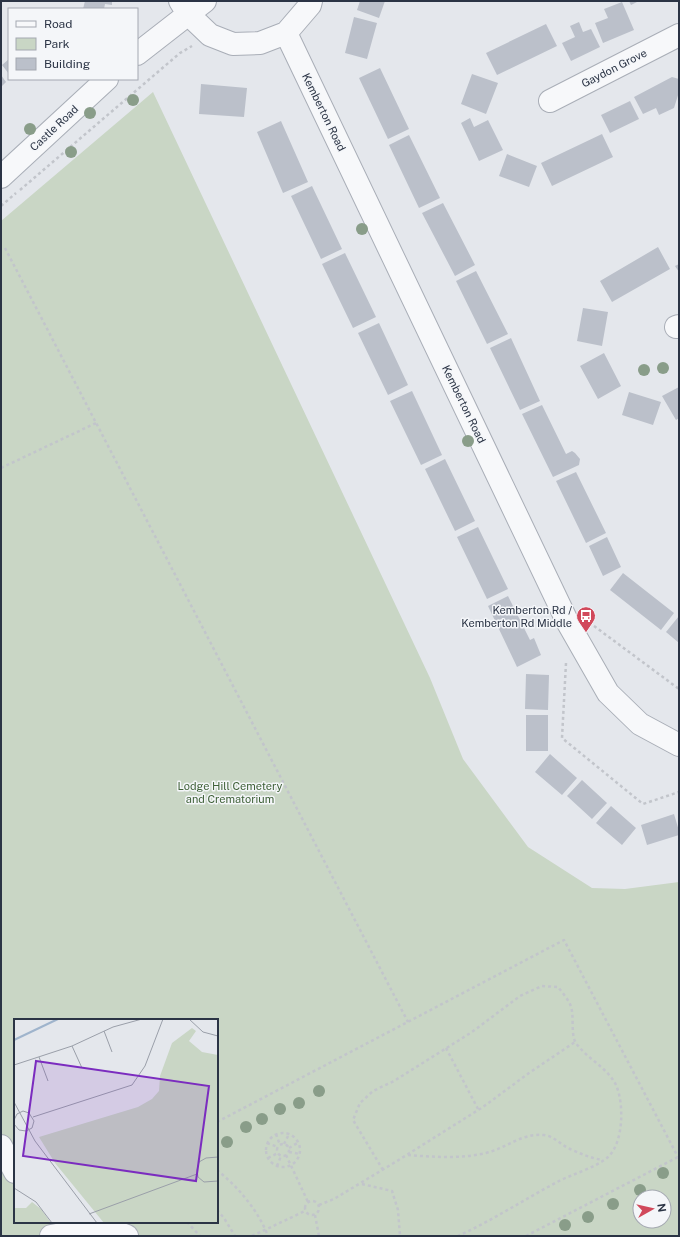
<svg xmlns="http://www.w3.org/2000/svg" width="680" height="1237" font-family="'Public Sans',sans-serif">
	<rect width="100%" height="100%" fill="#e4e7ec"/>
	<path fill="#c9d6c5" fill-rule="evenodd" d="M153 92 430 678 463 759 528 847 592 888 625 889 679 882V1236H1V221ZM15 1020H217V1222H15ZM640 1197H664V1221H640Z"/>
	<path fill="#bbc0ca" d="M85 1H112V5L105 4 104 9H83Z
		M360 1H385L379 18 357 10Z
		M629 1H639L631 5Z
		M622 2 634 30 603 43 595 23 608 18 604 9Z
		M354 17 377 23 367 59 345 53Z
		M579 22 583 32 591 29 600 47 571 61 562 43 575 37 570 26Z
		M546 24 557 46 497 75 486 53Z
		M9 59V74L2 65Z
		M380 68 409 129 388 139 359 78Z
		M472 74 498 83 486 114 461 104Z
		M1 75 6 82 1 87Z
		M672 77 679 79V92L674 108 659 115 656 108 643 114 634 97Z
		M201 84 247 88 244 117 199 114Z
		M630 101 639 119 610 133 601 115Z
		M470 118 474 127 488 120 503 150 479 161 461 123Z
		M281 121 308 182 283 193 257 132Z
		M602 134 613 157 552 186 541 163Z
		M409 135 440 198 419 208 389 145Z
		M507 154 537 166 529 187 499 176Z
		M312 186 342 249 321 259 291 196Z
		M443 203 475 265 455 276 422 213Z
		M658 247 670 269 612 302 600 281Z
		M345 253 376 317 353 328 322 264Z
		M679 264V272L675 266Z
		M476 271 508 334 487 344 456 281Z
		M583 308 608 312 602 346 577 341Z
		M379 323 408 385 388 395 358 333Z
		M511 338 540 401 520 410 490 348Z
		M604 353 621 386 598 399 580 366Z
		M679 387V418L676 420 662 396Z
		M412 391 442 455 421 465 390 401Z
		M629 392 661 402 653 425 622 415Z
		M542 405 566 454 572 451 575 453 580 459 579 465 553 477 522 414Z
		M445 459 475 521 455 531 425 469Z
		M576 472 606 533 586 543 556 481Z
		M478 527 508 589 487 599 457 537Z
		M607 537 621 567 603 576 589 546Z
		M623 573 674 613 661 630 610 590Z
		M508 596 530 640 534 638 541 655 517 667 488 606Z
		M679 616V643L666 632Z
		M526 674 549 675 548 710 525 709Z
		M526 715H548V751H526Z
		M550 754 577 778 562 795 535 772Z
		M582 780 607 803 592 819 567 796Z
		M611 806 636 828 622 845 596 823Z
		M674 814 679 831V835L647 845 641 825Z"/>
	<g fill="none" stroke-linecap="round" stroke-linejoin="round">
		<defs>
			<path id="minor" d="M180 1 188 14 210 35 233 44 260 43 286 33 310 5 311 1
				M286 33 568 623 608 693 640 724 679 745
				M137 54 205 1
				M550 101 679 35
				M1 177 107 79
				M676 327 679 326
				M1 1146 15 1172
				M51 1236 78 1231 109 1229 127 1236"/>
		</defs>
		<use href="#minor" stroke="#a9aeb7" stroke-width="24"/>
		<path stroke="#c2c5cb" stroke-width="2.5" stroke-dasharray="3 3" stroke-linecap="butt" d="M20 190 180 53 192 46
			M1 206 16 193
			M5 248 408 1022
			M1 468 96 423
			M594 626 679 689
			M566 663 562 738 643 804 679 792
			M446 1048 478 1109
			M217 1122 564 940 678 1157
			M266 1150a17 17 0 1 1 34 0a17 17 0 1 1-34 0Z
			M276 1134 280 1145
			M267 1143 278 1147
			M277 1150a6 6 0 1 1 12 0a6 6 0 1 1-12 0Z
			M284 1144 289 1134
			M289 1148 299 1142
			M289 1152 300 1154
			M286 1155 308 1202
			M408 1155C434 1157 461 1159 486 1153 507 1148 521 1133 544 1135 554 1136 561 1145 570 1149 581 1154 591 1158 602 1160
			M268 1158 278 1153
			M277 1166 281 1156
			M217 1170C238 1187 258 1210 268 1236
			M383 1170 353 1120 360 1103 373 1091 394 1081 472 1032 520 996 542 986 558 987C562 992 567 998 570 1004 575 1014 570 1034 576 1043 587 1059 607 1067 616 1085 624 1103 624 1142 608 1157 597 1167 573 1174 559 1181 525 1199 493 1220 458 1236
			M362 1184 392 1191 398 1210 400 1236
			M305 1208a7 7 0 1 1 14 0a7 7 0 1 1-14 0Z
			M319 1205 334 1199 397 1161 483 1107 529 1073 575 1042
			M217 1210 224 1218 235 1236
			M315 1215 319 1236
			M187 1222 200 1236
			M252 1236 305 1211
			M526 1236 678 1157 679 1160"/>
		<use href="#minor" stroke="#f7f8fa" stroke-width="22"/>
	</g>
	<g fill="#899d89">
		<circle cx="133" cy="100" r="6"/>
		<circle cx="90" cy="113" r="6"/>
		<circle cx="30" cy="129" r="6"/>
		<circle cx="71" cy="152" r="6"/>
		<circle cx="362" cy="229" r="6"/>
		<circle cx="663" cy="368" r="6"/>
		<circle cx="644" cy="370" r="6"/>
		<circle cx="468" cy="441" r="6"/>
		<circle cx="319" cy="1091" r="6"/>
		<circle cx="299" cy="1103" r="6"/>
		<circle cx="280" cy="1109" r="6"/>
		<circle cx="262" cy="1119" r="6"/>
		<circle cx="246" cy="1127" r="6"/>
		<circle cx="227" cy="1142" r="6"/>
		<circle cx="663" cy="1173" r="6"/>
		<circle cx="640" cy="1190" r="6"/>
		<circle cx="613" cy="1204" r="6"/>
		<circle cx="588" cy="1217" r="6"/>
		<circle cx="565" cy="1225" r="6"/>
	</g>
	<defs>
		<symbol id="bus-pin" viewBox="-11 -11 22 30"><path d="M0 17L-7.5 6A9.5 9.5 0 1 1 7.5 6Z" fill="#d1495b" stroke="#f4f6f9"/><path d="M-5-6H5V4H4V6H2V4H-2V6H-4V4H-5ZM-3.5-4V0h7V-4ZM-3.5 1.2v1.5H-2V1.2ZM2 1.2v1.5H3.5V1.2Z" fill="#fff"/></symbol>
	</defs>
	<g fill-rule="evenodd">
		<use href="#bus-pin" x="575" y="605" width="22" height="30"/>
	</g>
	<g text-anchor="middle" stroke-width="3" stroke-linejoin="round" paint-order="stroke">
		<g font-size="11" fill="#2b3445" stroke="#f4f6f9">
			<text transform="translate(614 68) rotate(-27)" y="4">Gaydon Grove</text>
			<text transform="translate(324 112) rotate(64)" y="4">Kemberton Road</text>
			<text transform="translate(54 128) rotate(-43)" y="4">Castle Road</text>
			<text transform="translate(464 404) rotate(64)" y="4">Kemberton Road</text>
		</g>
		<g font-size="11" fill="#2b3445" stroke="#f4f6f9" text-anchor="end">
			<text x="572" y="614">Kemberton Rd /<tspan x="572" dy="13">Kemberton Rd Middle</tspan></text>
		</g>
		<g font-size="11" fill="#3f6138" stroke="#f4f6f9">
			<text x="230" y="790">Lodge Hill Cemetery<tspan x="230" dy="13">and Crematorium</tspan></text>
		</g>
	</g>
	<g transform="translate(14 1019)">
		<rect width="204" height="204" fill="#e4e7ec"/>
		<path d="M178 9 182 12 175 22 188 33 204 36V204H90L41 144 25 118 124 88 138 80 145 72 146 57 158 24ZM18 183 27 190 37 204H0V189H12Z" fill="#c9d6c5"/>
		<path fill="none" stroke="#9fb4cc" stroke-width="2" d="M0 21 44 0"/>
		<path fill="none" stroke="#9a9fa9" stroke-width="1" d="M175 0 189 13 204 17M90 12 98 33M58 27 68 49M25 38 34 62M0 46 58 27 99 8 128 0M0 83 21 122 83 204M19 98 118 66 131 47 149 0M0 101 3 95 9 92 15 94 20 102 18 109 12 112 5 111 0 105M204 138 192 139 185 143 183 151 184 158 190 163 204 162M0 169 22 183 38 204M75 195 183 155"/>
		<path fill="#7b2cbf" fill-opacity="0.15" stroke="#7b2cbf" stroke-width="2" d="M22 42 195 67 182 162 9 137Z"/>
		<rect width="204" height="204" fill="none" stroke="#2b3445" stroke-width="2"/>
	</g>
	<rect width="680" height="1237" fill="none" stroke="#2b3445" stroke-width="4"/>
	<rect x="8" y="8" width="130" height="72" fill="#f4f6f9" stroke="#a4a8b1"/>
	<rect x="16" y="21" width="20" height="6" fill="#f7f8fa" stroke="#a4a8b1"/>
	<text x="44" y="28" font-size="12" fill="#2b3445">Road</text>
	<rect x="16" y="38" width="20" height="12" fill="#c9d6c5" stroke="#a4a8b1"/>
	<text x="44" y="48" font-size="12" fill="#2b3445">Park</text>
	<rect x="16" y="58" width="20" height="12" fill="#bbc0ca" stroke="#a4a8b1"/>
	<text x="44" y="68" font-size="12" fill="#2b3445">Building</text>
	<g transform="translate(652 1209) rotate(82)"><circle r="19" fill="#f4f6f9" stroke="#a4a8b1"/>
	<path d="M0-3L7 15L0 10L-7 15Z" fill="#d1495b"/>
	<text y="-6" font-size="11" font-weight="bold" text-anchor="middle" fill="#2b3445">N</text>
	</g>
</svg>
